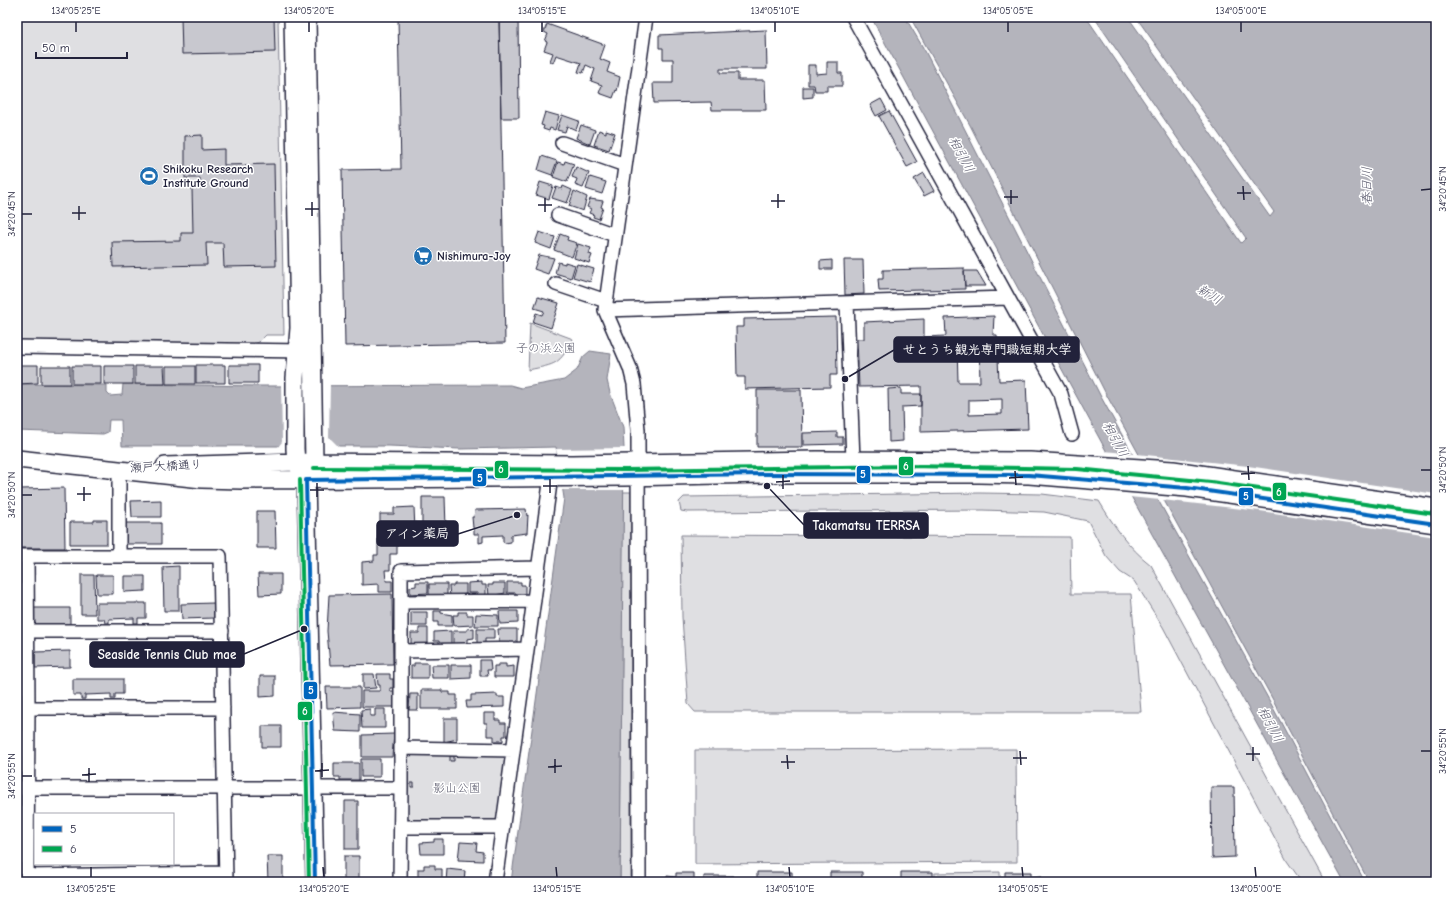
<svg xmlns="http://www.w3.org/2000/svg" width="1453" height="899" font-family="'Comic Neue','Klee One',sans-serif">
	<rect width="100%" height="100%" fill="#fff"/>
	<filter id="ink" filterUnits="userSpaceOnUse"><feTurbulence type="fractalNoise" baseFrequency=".025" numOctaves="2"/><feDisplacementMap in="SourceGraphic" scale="8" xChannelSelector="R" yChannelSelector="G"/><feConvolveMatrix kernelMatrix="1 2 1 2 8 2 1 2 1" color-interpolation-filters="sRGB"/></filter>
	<g filter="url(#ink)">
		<path fill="#dfdfe2" stroke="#80808e" d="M17 17H278L284 335H266L259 342 253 344 17 341Z
			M530 323 573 339C559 365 557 364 528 370Z
			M623 492H631V882H620Z
			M980 493 1042 494 1099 501C1114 526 1128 547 1151 565L1325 882H1302L1287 861 1163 627 1134 581 1120 572 1106 556 1088 521 1044 512 982 510 687 512 681 511 679 502 684 497Z
			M681 535 1070 537 1071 594H1131L1141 712H695L688 704 682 617Z
			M17 664H22L23 780H17Z
			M1016 749 1017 862 695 864V750Z
			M412 753 502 754 507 759 500 815 496 823H412L407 818 408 758Z
			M1000 872V882H935V873Z"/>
		<path fill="#b4b4bc" stroke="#7a7a88" d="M871 17H905L925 51 1101 397 1269 700 1365 882H1344L1110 458Z
			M910 17H1086L1241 243 1246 238 1094 17H1128L1270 217 1274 212 1136 17H1436V882H1369L1272 698 1106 394 970 125Z
			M590 351 611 354 607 380 610 393 623 427 624 448 620 882H511L564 498 556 447 460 449 389 446H122L121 420H109L108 432 103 434 17 431V384L107 385V393L110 396 122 395 123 384 261 386 510 385 521 388 564 380 577 370 583 357Z"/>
		<path fill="#fff" d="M281 384H330L329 437 340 448H277L282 442Z
			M625 448V490H562L556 449Z
			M1104 451 1135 454 1146 475 1116 472Z
			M1137 454 1248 466 1436 494V515L1149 475Z
			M1117 474 1148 477 1160 500 1129 497Z
			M1150 477 1436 517V537L1260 511 1162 500Z"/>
		<path fill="#c8c8cf" stroke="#22223b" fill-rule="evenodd" d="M181 17H274L275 52 182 54Z
			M398 17H499L505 343 345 346 342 170 401 169Z
			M499 17H518L519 118H501Z
			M547 24 605 45 600 59 610 63 607 72 620 77 617 91 616 90 613 98 599 93 602 85 591 81 595 69 586 65 583 73 578 72 581 63 556 55 553 63 550 61 553 53 544 50 547 42 545 41 548 34 544 32Z
			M766 30 767 69H720V73H738V80H765L766 110H712L711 102 654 103 653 83H673V59H663V48H659V35Z
			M827 62H838V73H842V86H827V91H815L814 85H808V65H816V74L827 73Z
			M803 87H813V97L803 98Z
			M881 99 887 110 876 116 870 105Z
			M889 111 917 162 907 167 879 116Z
			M545 112 559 116 555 130 550 128 549 131 543 129 544 126 541 125Z
			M562 115 579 121 576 130 567 126 565 132 557 130Z
			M581 125 595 130 590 144 576 138Z
			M599 130 606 133V130L615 133 609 150 594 145Z
			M202 135V150L224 149V165L274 164 276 266 224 267 223 243H206L207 265 113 267 112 242 181 241V233H193L192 188H200V178H185V136Z
			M542 156 557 161 552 175 538 170Z
			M565 161 574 164 567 182 553 177 558 162 564 164Z
			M576 167 589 173 583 188 575 185 577 179 572 177Z
			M924 173 934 191 924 196 914 179Z
			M590 177 606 182 602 194 586 189Z
			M540 182 553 186 549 199 536 195Z
			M563 186 572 190 567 203 552 198 556 187 562 189Z
			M574 191 587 197 583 211 569 206Z
			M590 199 603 201 601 207 603 208 599 219 593 217 594 215 589 213 591 209 587 207Z
			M539 232 555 237 551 249 535 243Z
			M560 234 568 237 567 240 577 243 572 257 554 250Z
			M578 244 591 248 589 254 592 255 589 263 574 258Z
			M539 255 554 258 548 274 534 269Z
			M832 260V269H820V261Z
			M844 260H863L864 294 845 295Z
			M558 262 565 264V262L575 265 571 278 555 273Z
			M577 264 594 269 590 282 573 277Z
			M964 268 965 289 879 291 878 279H883V270Z
			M964 271H977L986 286H965Z
			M538 297 559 303 551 328 533 322 536 313 542 315 544 311 534 308Z
			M994 316 993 335H997L999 381 1026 380 1028 429 921 432V386L859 387 857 339H864V322L924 319V337L946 336 945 318ZM979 343 980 382H958L957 344ZM1002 399V414L969 415V400Z
			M836 317 837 375H830V387L745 389V377H737L736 327H744V319Z
			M17 365H38V383L17 384Z
			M196 365H225V383H196Z
			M229 365H258V383H229Z
			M41 366H70V384H41Z
			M72 366H101V384H72Z
			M104 366H133V384H104Z
			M135 366H164L165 384H135Z
			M166 366H195V384H166Z
			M901 388V394H921V406L902 407 903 441 889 442 888 389Z
			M757 390H801L802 447H757Z
			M837 432V437H843V444L803 445V433Z
			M17 485H21V489L64 488 65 548H17Z
			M422 497H445L446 528H422Z
			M161 500V517H132L131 501Z
			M414 507 415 531H380V514H394V508Z
			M526 509 527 516 528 515 527 533 511 535V542L505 543 503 542V535L483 536V542L479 543V534H474V528H473L472 517H474L475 510Z
			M257 511H275L276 548H257Z
			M94 520H107V544H70V522H94Z
			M124 523H161V544H124Z
			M397 534V554H390V570H385L386 581H392V592H379V584L362 585V562L374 561V555H378V535Z
			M179 566V611H164L163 567Z
			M258 574H281V594L259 595Z
			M81 575H94L95 614H81Z
			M96 575H113V594H97Z
			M124 576H145V591L124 592Z
			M416 582H428V593L410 594V587L416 586Z
			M482 582V585H486V596H477V593H468V583Z
			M507 582H521V585H525V595H516V593H507Z
			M493 583H505V593L489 596 488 585H493Z
			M429 584H447V597H429Z
			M454 584H466V594L450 597 449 586H454Z
			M392 594 393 664 330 665 327 631 329 595Z
			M97 603H146V618H138V623H134V618L109 619V623H105L104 619H97Z
			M214 603V618L182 619 181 604Z
			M33 608H70V625H35Z
			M434 611H441V613L452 615V626H438V622H434Z
			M499 611H518V623L500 624Z
			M411 612H427V626H411Z
			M458 612H467V615H473V625L454 626 453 615H458Z
			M476 614 498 615V626H475Z
			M419 628H428V644H411V633H419Z
			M474 628V638L467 639V643L453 644V631H467V629Z
			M477 629H494V639H485V643H477Z
			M498 629H517V643H499Z
			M451 631V644H439V641H434V632Z
			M70 651V667L35 668V652Z
			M480 660H490L491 670H487L488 676H480Z
			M414 663H428V678H411V666H414Z
			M498 664H506V667L514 666V677H494V666H498Z
			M431 665H449V678H432Z
			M451 665H471V678L451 679Z
			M363 674H374L376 688 363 689Z
			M377 674H390V679H393V688H390V691H394V707H362V691H380V685H378Z
			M260 676H275V696L260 697Z
			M73 679H123V694H115V699H111V694L85 695V699H81V695H73Z
			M326 687H360V707L327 708Z
			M421 690H442V692H450V695H457V709H421Z
			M410 694H418V710H409Z
			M497 694V697H504V707L467 708 466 701H471V695Z
			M370 709V716H375V709H385V728H362L361 710Z
			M333 712 360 714V732L335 731Z
			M484 713H495V720H500V723H506V736H503V741H494V736H487V723H484Z
			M444 718H457V739L444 742Z
			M262 726H281V747H262Z
			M394 734 392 757H362V735Z
			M450 756H454V761H450Z
			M361 759H380V777H361Z
			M334 763H359V780H340V777H334Z
			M411 783H414V787H411Z
			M1211 787H1234L1235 857 1212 858Z
			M345 801H358V849H345Z
			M434 839H443V854H421L420 843 434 842Z
			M460 842 477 843 476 851 483 852V861L458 860Z
			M267 856H283V882H268Z
			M344 856H359V882H344Z
			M424 865H435V869H442V882H418V869H424Z
			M447 869 465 871 464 882H446Z
			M757 872H792V882H757Z
			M830 872H862V882H830Z
			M901 872H933V882H901Z
			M1005 872H1031V877L1041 876V882H1005Z
			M676 873H694V882H667V876L676 877Z
			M704 876H733V882H704Z"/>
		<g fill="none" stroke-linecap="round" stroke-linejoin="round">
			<defs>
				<path id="minor" d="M853 17 1061 394 1072 434
					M562 143 625 165
					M558 215 615 235
					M556 284 606 301
					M847 303 853 460
					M605 310 1008 298
					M17 347 305 351
					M119 469V556
					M17 556H220L226 882
					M401 602 534 601
					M28 631H222
					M401 651 527 649
					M28 708H223
					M401 748 513 750
					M17 788H401L400 882
					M401 788V571L538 568
					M401 827H502
					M27 876 226 873
					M27 882 28 708 27 556
					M495 882 552 469
					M639 882 638 430 634 384 630 368 605 310 646 17"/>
				<path id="tertiary" d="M293 17 299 328 295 378V449L296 462 301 471
					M307 17 314 462 306 480 315 882
					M17 459 202 479 241 480 625 477 765 474H979L1029 475 1187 488 1436 524
					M165 466 296 462 572 464 817 460 1030 461 1173 470 1436 508"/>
			</defs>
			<use href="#minor" stroke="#22223b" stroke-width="16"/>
			<use href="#tertiary" stroke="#22223b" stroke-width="20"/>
			<use href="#minor" stroke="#fff" stroke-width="13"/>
			<use href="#tertiary" stroke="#fff" stroke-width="17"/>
			<defs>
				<path id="bus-1" d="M315 882 306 480 765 474 1029 475 1187 488 1436 524"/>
				<path id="bus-2" d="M314 468 625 470 908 466 1077 469 1211 482 1435 514
					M300 480 309 882"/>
			</defs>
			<use href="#bus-1" stroke="#fff" stroke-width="7"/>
			<use href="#bus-2" stroke="#fff" stroke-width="7"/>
			<use href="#bus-1" stroke="#0065bd" stroke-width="4"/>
			<use href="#bus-2" stroke="#00a651" stroke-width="4"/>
		</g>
	</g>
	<path fill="none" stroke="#22223b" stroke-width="1.5" d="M76 22V32M309 22V32M542 22V32M775 22V32M1008 22V32M1241 22V32M1243 186 1244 200M1011 190V204M1421 190 1431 189M1237 193H1251M778 194V208M1004 197H1018M545 198V212M771 201H785M312 202V216M538 205H552M79 206V220M305 209H319M72 213H86M22 214H32M1248 466 1249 480M1421 470H1431M1015 471 1016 485M1241 474 1255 473M783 475V489M1009 478 1023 477M550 479V493M776 482 790 481M317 483V497M543 486H557M84 487V501M310 490H324M77 494H91M22 495H32M1253 747V761M1020 751 1021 765M1421 751H1431M1246 754H1260M787 755 788 769M1013 758H1027M555 759V773M781 762H795M322 763V777M548 767 562 766M89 768V782M315 771 329 770M82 775 96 774M22 776H32M91 867V877M323 867 324 877M556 867 557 877M789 867 790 877M1022 867 1023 877M1255 867 1256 877"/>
	<defs>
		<symbol id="stadium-disc" viewBox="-11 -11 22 22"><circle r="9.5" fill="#1f6fb2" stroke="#fff"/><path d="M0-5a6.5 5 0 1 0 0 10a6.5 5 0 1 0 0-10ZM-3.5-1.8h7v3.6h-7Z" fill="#fff"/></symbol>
		<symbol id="supermarket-disc" viewBox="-11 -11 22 22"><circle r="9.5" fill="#1f6fb2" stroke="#fff"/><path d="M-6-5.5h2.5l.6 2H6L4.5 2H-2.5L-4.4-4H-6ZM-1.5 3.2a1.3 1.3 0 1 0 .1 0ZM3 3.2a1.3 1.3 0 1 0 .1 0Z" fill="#fff"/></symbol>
	</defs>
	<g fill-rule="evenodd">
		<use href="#stadium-disc" x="138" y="165" width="22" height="22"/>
		<use href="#supermarket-disc" x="412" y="245" width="22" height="22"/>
	</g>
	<g text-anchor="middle" stroke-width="3" stroke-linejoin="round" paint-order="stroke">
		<g font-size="12" font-weight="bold" fill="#22223b" stroke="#fff" text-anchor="start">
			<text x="163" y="173">Shikoku Research<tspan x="163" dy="14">Institute Ground</tspan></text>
			<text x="437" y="260">Nishimura-Joy</text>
		</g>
		<g font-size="12" fill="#5b5b6d" stroke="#fff">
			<text x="546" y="352">子の浜公園</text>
			<text x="457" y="792">影山公園</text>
		</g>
		<g font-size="12" fill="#22223b" stroke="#fff">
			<text transform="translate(166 466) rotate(-3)" y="4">瀬戸大橋通り</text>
		</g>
		<g font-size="13" font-style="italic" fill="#5c5c6f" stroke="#fff">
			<text transform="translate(962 154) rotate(62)" y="5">相引川</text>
			<text transform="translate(1366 186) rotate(-90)" y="5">春日川</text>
			<text transform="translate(1210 294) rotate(31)" y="5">新川</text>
			<text transform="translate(1116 439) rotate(62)" y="5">相引川</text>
			<text transform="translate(1271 724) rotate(62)" y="5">相引川</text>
		</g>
	</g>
	<path fill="none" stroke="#22223b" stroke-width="1.5" d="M845 379L894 350M767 486L804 525M517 515L458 534M304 629L244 654"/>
	<g fill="#22223b" stroke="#fff" stroke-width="1.5">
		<circle cx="845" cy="379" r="4"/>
		<circle cx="767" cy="486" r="4"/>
		<circle cx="517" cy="515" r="4"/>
		<circle cx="304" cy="629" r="4"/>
	</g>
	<g fill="#22223b" stroke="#22223b" stroke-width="1.5">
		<rect x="894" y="337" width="185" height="25" rx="4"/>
		<rect x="804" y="513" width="124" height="25" rx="4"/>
		<rect x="377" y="521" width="81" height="25" rx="4"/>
		<rect x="90" y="642" width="154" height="25" rx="4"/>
	</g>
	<g font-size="13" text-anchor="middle" font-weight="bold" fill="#fff">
		<text x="987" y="354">せとうち観光専門職短期大学</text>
		<text x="866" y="530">Takamatsu TERRSA</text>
		<text x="417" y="538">アイン薬局</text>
		<text x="167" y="659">Seaside Tennis Club mae</text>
	</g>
	<g stroke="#fff" stroke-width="1.5">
		<rect x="898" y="456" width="16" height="20" rx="4" fill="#00a651"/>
		<rect x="494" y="460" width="15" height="19" rx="4" fill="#00a651"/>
		<rect x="856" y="465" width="15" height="19" rx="4" fill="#0065bd"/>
		<rect x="472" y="468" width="15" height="19" rx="4" fill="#0065bd"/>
		<rect x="1272" y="482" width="15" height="19" rx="4" fill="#00a651"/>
		<rect x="1238" y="487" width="16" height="19" rx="4" fill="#0065bd"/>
		<rect x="303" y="681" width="15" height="19" rx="4" fill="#0065bd"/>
		<rect x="297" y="701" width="16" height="20" rx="4" fill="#00a651"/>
	</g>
	<g font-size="11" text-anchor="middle" font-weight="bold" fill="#fff">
		<text x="906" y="470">6</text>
		<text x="501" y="473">6</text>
		<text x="863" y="478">5</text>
		<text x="480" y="482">5</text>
		<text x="1279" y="496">6</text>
		<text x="1246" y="500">5</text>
		<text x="311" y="694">5</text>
		<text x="305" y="715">6</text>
	</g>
	<rect width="1453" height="899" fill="none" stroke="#fff" stroke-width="44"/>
	<rect x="34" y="813" width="140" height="52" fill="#ffffff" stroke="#a7a7b1"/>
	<rect x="42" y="826" width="20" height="6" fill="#0065bd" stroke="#a7a7b1"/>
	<text x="70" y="833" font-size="12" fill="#22223b">5</text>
	<rect x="42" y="846" width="20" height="6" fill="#00a651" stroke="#a7a7b1"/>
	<text x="70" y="853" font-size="12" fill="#22223b">6</text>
	<path d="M36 52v6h91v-6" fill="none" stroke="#22223b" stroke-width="2"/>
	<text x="42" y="52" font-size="12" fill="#22223b" stroke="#ffffff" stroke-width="3" paint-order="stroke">50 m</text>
	<rect x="22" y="22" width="1409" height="855" fill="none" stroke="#22223b" stroke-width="1.5"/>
	<g font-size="10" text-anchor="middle" fill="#22223b">
		<text x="76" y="14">134°05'25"E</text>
		<text x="309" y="14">134°05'20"E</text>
		<text x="542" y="14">134°05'15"E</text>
		<text x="775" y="14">134°05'10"E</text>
		<text x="1008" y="14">134°05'05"E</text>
		<text x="1241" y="14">134°05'00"E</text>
		<text transform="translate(1442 189) rotate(-90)" y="4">34°20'45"N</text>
		<text transform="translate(11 214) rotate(-90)" y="4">34°20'45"N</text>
		<text transform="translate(1442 470) rotate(-90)" y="4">34°20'50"N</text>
		<text transform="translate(11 495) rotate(-90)" y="4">34°20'50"N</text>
		<text transform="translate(1442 751) rotate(-90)" y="4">34°20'55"N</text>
		<text transform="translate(11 776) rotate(-90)" y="4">34°20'55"N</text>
		<text x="91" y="892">134°05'25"E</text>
		<text x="324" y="892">134°05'20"E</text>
		<text x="557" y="892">134°05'15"E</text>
		<text x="790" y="892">134°05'10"E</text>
		<text x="1023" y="892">134°05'05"E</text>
		<text x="1256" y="892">134°05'00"E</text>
	</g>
</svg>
